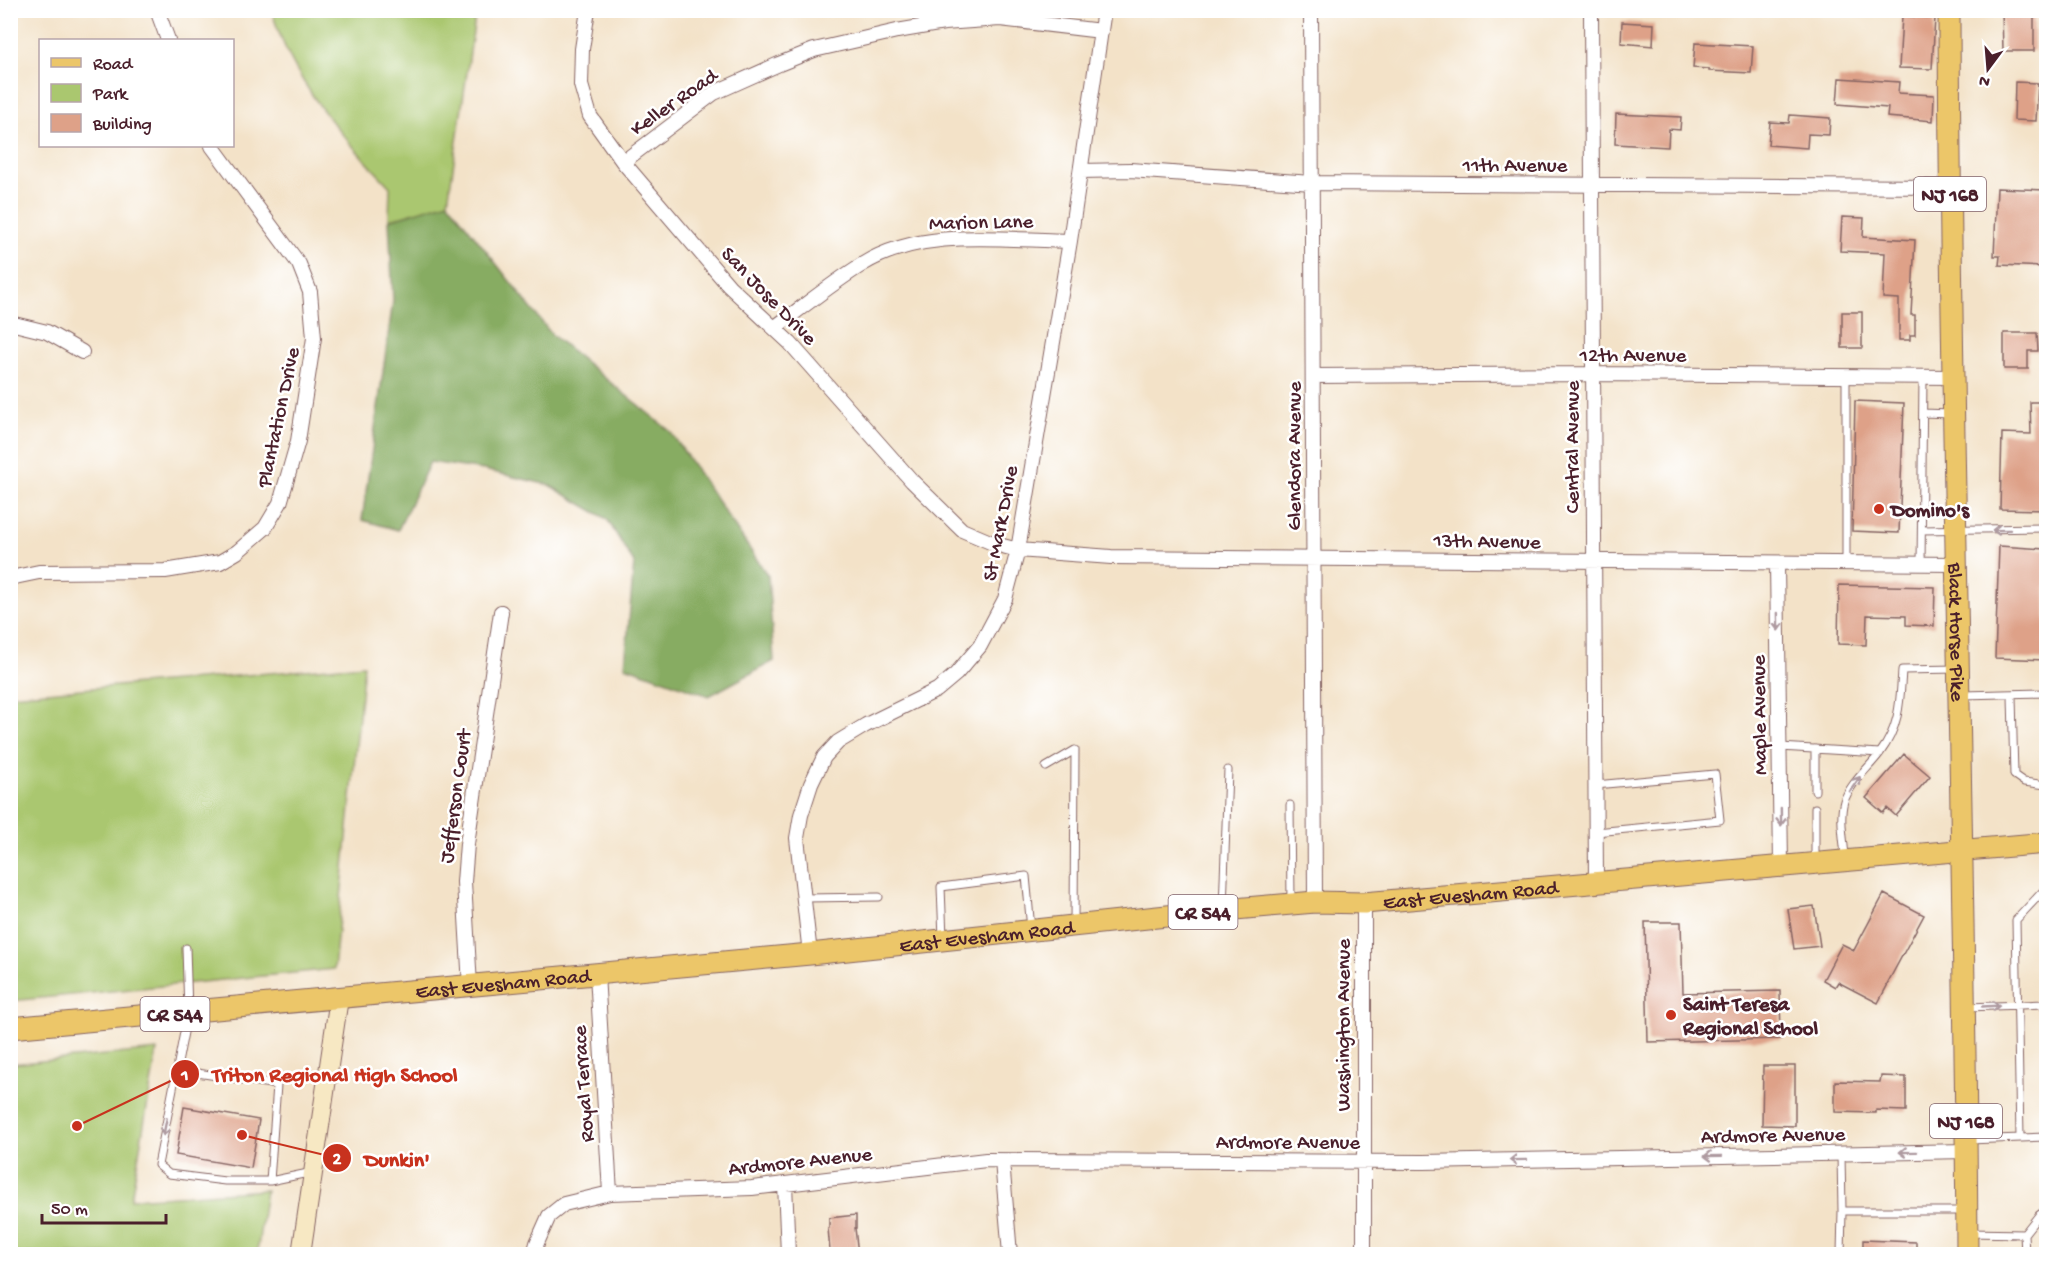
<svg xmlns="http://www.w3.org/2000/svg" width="2057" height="1265" font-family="'Gochi Hand',sans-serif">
	<rect width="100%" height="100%" fill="#fff"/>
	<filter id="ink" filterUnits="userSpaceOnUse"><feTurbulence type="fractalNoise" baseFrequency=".0167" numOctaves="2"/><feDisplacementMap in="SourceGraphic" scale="12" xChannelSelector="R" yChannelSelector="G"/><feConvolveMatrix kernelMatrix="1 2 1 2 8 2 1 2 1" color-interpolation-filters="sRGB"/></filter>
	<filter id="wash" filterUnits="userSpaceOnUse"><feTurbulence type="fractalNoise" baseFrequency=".008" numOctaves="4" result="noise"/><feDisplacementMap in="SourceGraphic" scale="24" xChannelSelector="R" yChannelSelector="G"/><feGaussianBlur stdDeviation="1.35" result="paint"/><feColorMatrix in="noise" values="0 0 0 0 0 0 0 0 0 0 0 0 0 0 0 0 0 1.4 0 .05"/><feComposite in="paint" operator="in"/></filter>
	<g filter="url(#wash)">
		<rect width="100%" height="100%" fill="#f3e2c8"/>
		<path fill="#aac76f" stroke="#7a734d" stroke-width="1.5" d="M272 11H476L448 202 389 220 390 187C341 135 291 81 272 11Z
			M364 665 334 969 11 1001V695Z
			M157 1050 131 1199 266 1190 257 1254H11V1064Z"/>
		<path fill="#87ac62" stroke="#686646" stroke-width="1.5" d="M448 202 552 335 670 431 768 576 774 661 709 696 625 666 634 563 607 519 549 485 484 470 430 462 398 530 362 520 393 301 389 220Z"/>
		<g id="blocks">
			<path fill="#dea188" d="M2002 10H2034V51H2003Z
				M1902 16 1935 18 1932 69 1899 68Z
				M1622 22 1654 24 1653 46 1621 43Z
				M1695 43 1753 46 1751 73 1709 71V69L1693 68Z
				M1839 78 1899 82 1898 93 1934 95 1933 121 1887 117 1888 108 1837 104Z
				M2015 82 2038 83 2036 121 2014 120Z
				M1616 114 1681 117 1680 130 1669 129 1668 147 1615 144Z
				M1790 115 1830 118 1829 135 1808 134 1807 148 1768 145 1770 122 1789 123Z
				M1997 188 2046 190 2044 267 1999 265 2000 256H1994Z
				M1842 217 1864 218 1863 237 1915 240 1911 315H1915V335H1910V340H1899V299L1883 298 1885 253 1840 251Z
				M1842 312H1862V348H1842Z
				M2004 333H2037L2038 351H2028V369H2004Z
				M1855 401 1904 403 1899 533 1852 531Z
				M2030 402H2046V510L2000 509 2002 433 2031 434Z
				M1999 546 2046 549V660L1995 658Z
				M1839 585 1935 587 1934 626 1906 625V616L1867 615 1866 645 1838 644Z
				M1904 754 1930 776 1896 816 1887 808 1883 813 1866 798Z
				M1884 894 1924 915 1887 984H1888L1878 1003 1838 982 1835 987 1823 980 1842 944 1854 950Z
				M1814 906 1820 946 1794 949 1788 909Z
				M1645 922H1681L1683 993 1780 991 1781 1039 1648 1042Z
				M1763 1066H1795V1126L1762 1125Z
				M1881 1076 1906 1077V1111L1876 1110V1113L1835 1112V1081L1880 1082Z
				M184 1107 259 1120 251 1168 176 1155Z
				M856 1215V1228H855L858 1254H836V1252H830L828 1228H829V1218Z
				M1863 1240 1916 1242V1254H1863Z"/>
		</g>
	</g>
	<g filter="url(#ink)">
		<use href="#blocks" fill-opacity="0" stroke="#856362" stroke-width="1.5"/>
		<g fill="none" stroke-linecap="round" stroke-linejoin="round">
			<defs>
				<path id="lane" d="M1923 413 1951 414
					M1922 530 2046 528
					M1846 562V377
					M1921 564 1923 377
					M1963 695 2046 693
					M2012 696 2014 775 2024 782 2046 785
					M1780 747 1880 753
					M1815 749V791
					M1046 767 1075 750 1074 925
					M1595 785 1715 774 1720 820 1596 832
					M1290 805 1291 902
					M1815 808V860
					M1845 857C1844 840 1839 818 1844 801 1851 782 1868 769 1880 753 1900 726 1900 702 1902 670L1957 669
					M805 898 879 897
					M1223 908 1228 770
					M943 938 941 887 1026 876 1031 929
					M186 948 188 1012 158 1165 169 1174 225 1181H270L313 1172
					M1968 1007 2046 1004
					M177 1070 277 1085 270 1181
					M2020 1138 2016 920 2044 890H2046
					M1968 1140 2046 1137
					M1841 1154 1842 1211H1965
					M1969 1233 2024 1234 2025 1254
					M2024 1234 2039 1215 2046 1210
					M1841 1254 1842 1211"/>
				<path id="street" d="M157 10 168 40
					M588 10 582 49 581 85 590 116 623 162 729 286 790 343 912 481 962 530 995 544 1018 550 1111 557 1956 564
					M1311 10 1315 902
					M1591 10 1596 884
					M623 162 714 93 779 64 814 50 897 31 944 23 1000 19 1101 31
					M1081 171 1130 170 1312 183 1950 187
					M10 323 47 332 82 352
					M774 328C803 307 832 283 863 264 923 227 1004 240 1070 241
					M1313 376 1591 374 1953 377
					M1777 563 1781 866
					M10 578 39 572 165 571 220 562 237 552 265 528 280 503 298 441 314 338 310 292 299 264 212 146
					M810 954 797 838 801 815 811 784 824 757 838 742 866 725 937 690 956 674 980 646 1005 599 1018 550 1070 241 1104 10
					M597 974 610 1193
					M470 986 464 882 467 844 501 612
					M1002 1161 1010 1254
					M785 1184 788 1254
					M534 1254 537 1243 549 1216 564 1204 610 1193 752 1188 986 1160 1424 1162 1966 1151
					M1364 1254V903"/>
				<path id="secondary" d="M301 1254 339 998"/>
				<g id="primary">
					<path id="s1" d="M1949 10C1950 425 1965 840 1967 1254"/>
					<path id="s2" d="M10 1028 810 954 1223 910 1315 902 1364 903 2046 843"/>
				</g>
			</defs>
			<use href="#lane" stroke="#856362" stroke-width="9"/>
			<use href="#street" stroke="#856362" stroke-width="16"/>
			<use href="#secondary" stroke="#856362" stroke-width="20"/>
			<use href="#primary" stroke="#856362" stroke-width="23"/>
			<use href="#lane" stroke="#fff" stroke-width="7"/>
			<use href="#street" stroke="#fff" stroke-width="14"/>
			<use href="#secondary" stroke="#f7e8c3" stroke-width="18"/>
			<use href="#primary" stroke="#ecc669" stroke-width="21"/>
		</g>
		<defs><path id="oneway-shaft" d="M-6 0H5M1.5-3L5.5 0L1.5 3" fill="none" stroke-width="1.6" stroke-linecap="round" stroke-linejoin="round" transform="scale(1.5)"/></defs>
		<g stroke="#ae9aa0">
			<use href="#oneway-shaft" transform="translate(2001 530) rotate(179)"/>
			<use href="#oneway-shaft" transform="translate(1778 622) rotate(89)"/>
			<use href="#oneway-shaft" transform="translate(1855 784) rotate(-55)"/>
			<use href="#oneway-shaft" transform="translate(1781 817) rotate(89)"/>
			<use href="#oneway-shaft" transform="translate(1991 1006) rotate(-3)"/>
			<use href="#oneway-shaft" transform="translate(165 1127) rotate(101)"/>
			<use href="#oneway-shaft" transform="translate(1908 1152) rotate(179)"/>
			<use href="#oneway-shaft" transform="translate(1713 1156) rotate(179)"/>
			<use href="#oneway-shaft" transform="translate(1518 1160) rotate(179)"/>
		</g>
	</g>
	<g fill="#c8321e" stroke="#fff" stroke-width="2">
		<circle cx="1879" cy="509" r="6"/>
		<circle cx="1671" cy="1015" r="6"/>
	</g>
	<g text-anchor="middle" stroke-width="5" stroke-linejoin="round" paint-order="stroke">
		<g fill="#fff" stroke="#80626b" stroke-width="1.5">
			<rect x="1914" y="177" width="72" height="34" rx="4.5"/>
			<rect x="1168.5" y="895" width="69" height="34" rx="4.5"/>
			<rect x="140.5" y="997" width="69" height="34" rx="4.5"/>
			<rect x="1930" y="1104" width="72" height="34" rx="4.5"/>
		</g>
		<g font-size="20" font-weight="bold" fill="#4a1f2b">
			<text x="1950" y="201">NJ 168</text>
			<text x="1203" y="919">CR 544</text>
			<text x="175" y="1021">CR 544</text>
			<text x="1966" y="1128">NJ 168</text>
		</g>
		<g font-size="21" fill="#4a1f2b" stroke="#fff">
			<text transform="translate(673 101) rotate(-35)" y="7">Keller Road</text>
			<text x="1515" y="171">11th Avenue</text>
			<text transform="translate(981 221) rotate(-1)" y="7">Marion Lane</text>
			<text transform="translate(770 295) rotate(46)" y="7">San Jose Drive</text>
			<text x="1633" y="361">12th Avenue</text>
			<text transform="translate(277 417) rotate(-78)" y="7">Plantation Drive</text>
			<text transform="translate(1571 447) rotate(-90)" y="7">Central Avenue</text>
			<text transform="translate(1293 456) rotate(-90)" y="7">Glendora Avenue</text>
			<text transform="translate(999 523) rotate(-79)" y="7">St Mark Drive</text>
			<text transform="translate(1487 540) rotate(1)" y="7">13th Avenue</text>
			<text dy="7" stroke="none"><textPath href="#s1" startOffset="622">Black Horse Pike</textPath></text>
			<text transform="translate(1758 715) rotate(-91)" y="7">Maple Avenue</text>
			<text transform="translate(454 796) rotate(-82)" y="7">Jefferson Court</text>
			<text dy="7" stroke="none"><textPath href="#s2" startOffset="1467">East Evesham Road</textPath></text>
			<text dy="7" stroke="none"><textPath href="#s2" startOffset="981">East Evesham Road</textPath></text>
			<text dy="7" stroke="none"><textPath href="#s2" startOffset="495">East Evesham Road</textPath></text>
			<text transform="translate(1342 1025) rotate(-90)" y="7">Washington Avenue</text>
			<text transform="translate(582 1084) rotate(-94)" y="7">Royal Terrace</text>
			<text transform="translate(1773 1134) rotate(-1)" y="7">Ardmore Avenue</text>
			<text x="1288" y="1148">Ardmore Avenue</text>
			<text transform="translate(800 1160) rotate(-6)" y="7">Ardmore Avenue</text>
		</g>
		<g font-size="21" font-weight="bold" fill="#4a1f2b" stroke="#fff" text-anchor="start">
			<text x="1891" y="516">Domino's</text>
			<text x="1683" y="1010">Saint Teresa<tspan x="1683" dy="24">Regional School</tspan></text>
		</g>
	</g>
	<path fill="none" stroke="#c8321e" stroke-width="2" d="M77 1126L185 1074M242 1135L337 1158"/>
	<g fill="#c8321e" stroke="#fff" stroke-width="2">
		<circle cx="77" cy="1126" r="6"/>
		<circle cx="242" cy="1135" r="6"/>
		<circle cx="185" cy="1074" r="15"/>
		<circle cx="337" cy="1158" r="15"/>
	</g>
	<g font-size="18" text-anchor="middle" font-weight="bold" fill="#fff">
		<text x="185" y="1080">1</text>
		<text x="337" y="1164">2</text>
	</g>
	<g font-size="22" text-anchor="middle" font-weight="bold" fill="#c8321e" stroke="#fff" stroke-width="5" stroke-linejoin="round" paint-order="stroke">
		<text x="335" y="1081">Triton Regional High School</text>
		<text x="397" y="1166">Dunkin'</text>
	</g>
	<rect width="2057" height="1265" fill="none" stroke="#fff" stroke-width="36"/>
	<rect x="39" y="39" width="195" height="108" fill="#ffffff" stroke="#b7a5aa" stroke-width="1.5"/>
	<rect x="51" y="58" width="30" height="9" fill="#ecc669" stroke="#b7a5aa" stroke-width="1.5"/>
	<text x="93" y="69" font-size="18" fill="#4a1f2b">Road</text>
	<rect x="51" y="84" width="30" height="18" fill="#aac76f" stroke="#b7a5aa" stroke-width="1.5"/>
	<text x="93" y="99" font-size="18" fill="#4a1f2b">Park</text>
	<rect x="51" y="114" width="30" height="18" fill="#dea188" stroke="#b7a5aa" stroke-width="1.5"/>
	<text x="93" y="129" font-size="18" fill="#4a1f2b">Building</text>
	<g transform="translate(1988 69) rotate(196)" stroke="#ffffff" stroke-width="4.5" paint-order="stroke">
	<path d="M0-4.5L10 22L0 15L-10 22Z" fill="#4a1f2b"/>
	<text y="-9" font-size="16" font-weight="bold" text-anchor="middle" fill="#4a1f2b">N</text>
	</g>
	<path d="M42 1214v9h124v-9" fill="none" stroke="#4a1f2b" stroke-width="3"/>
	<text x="51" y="1214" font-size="18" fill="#4a1f2b" stroke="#ffffff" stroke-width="4.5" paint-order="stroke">50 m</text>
</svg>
